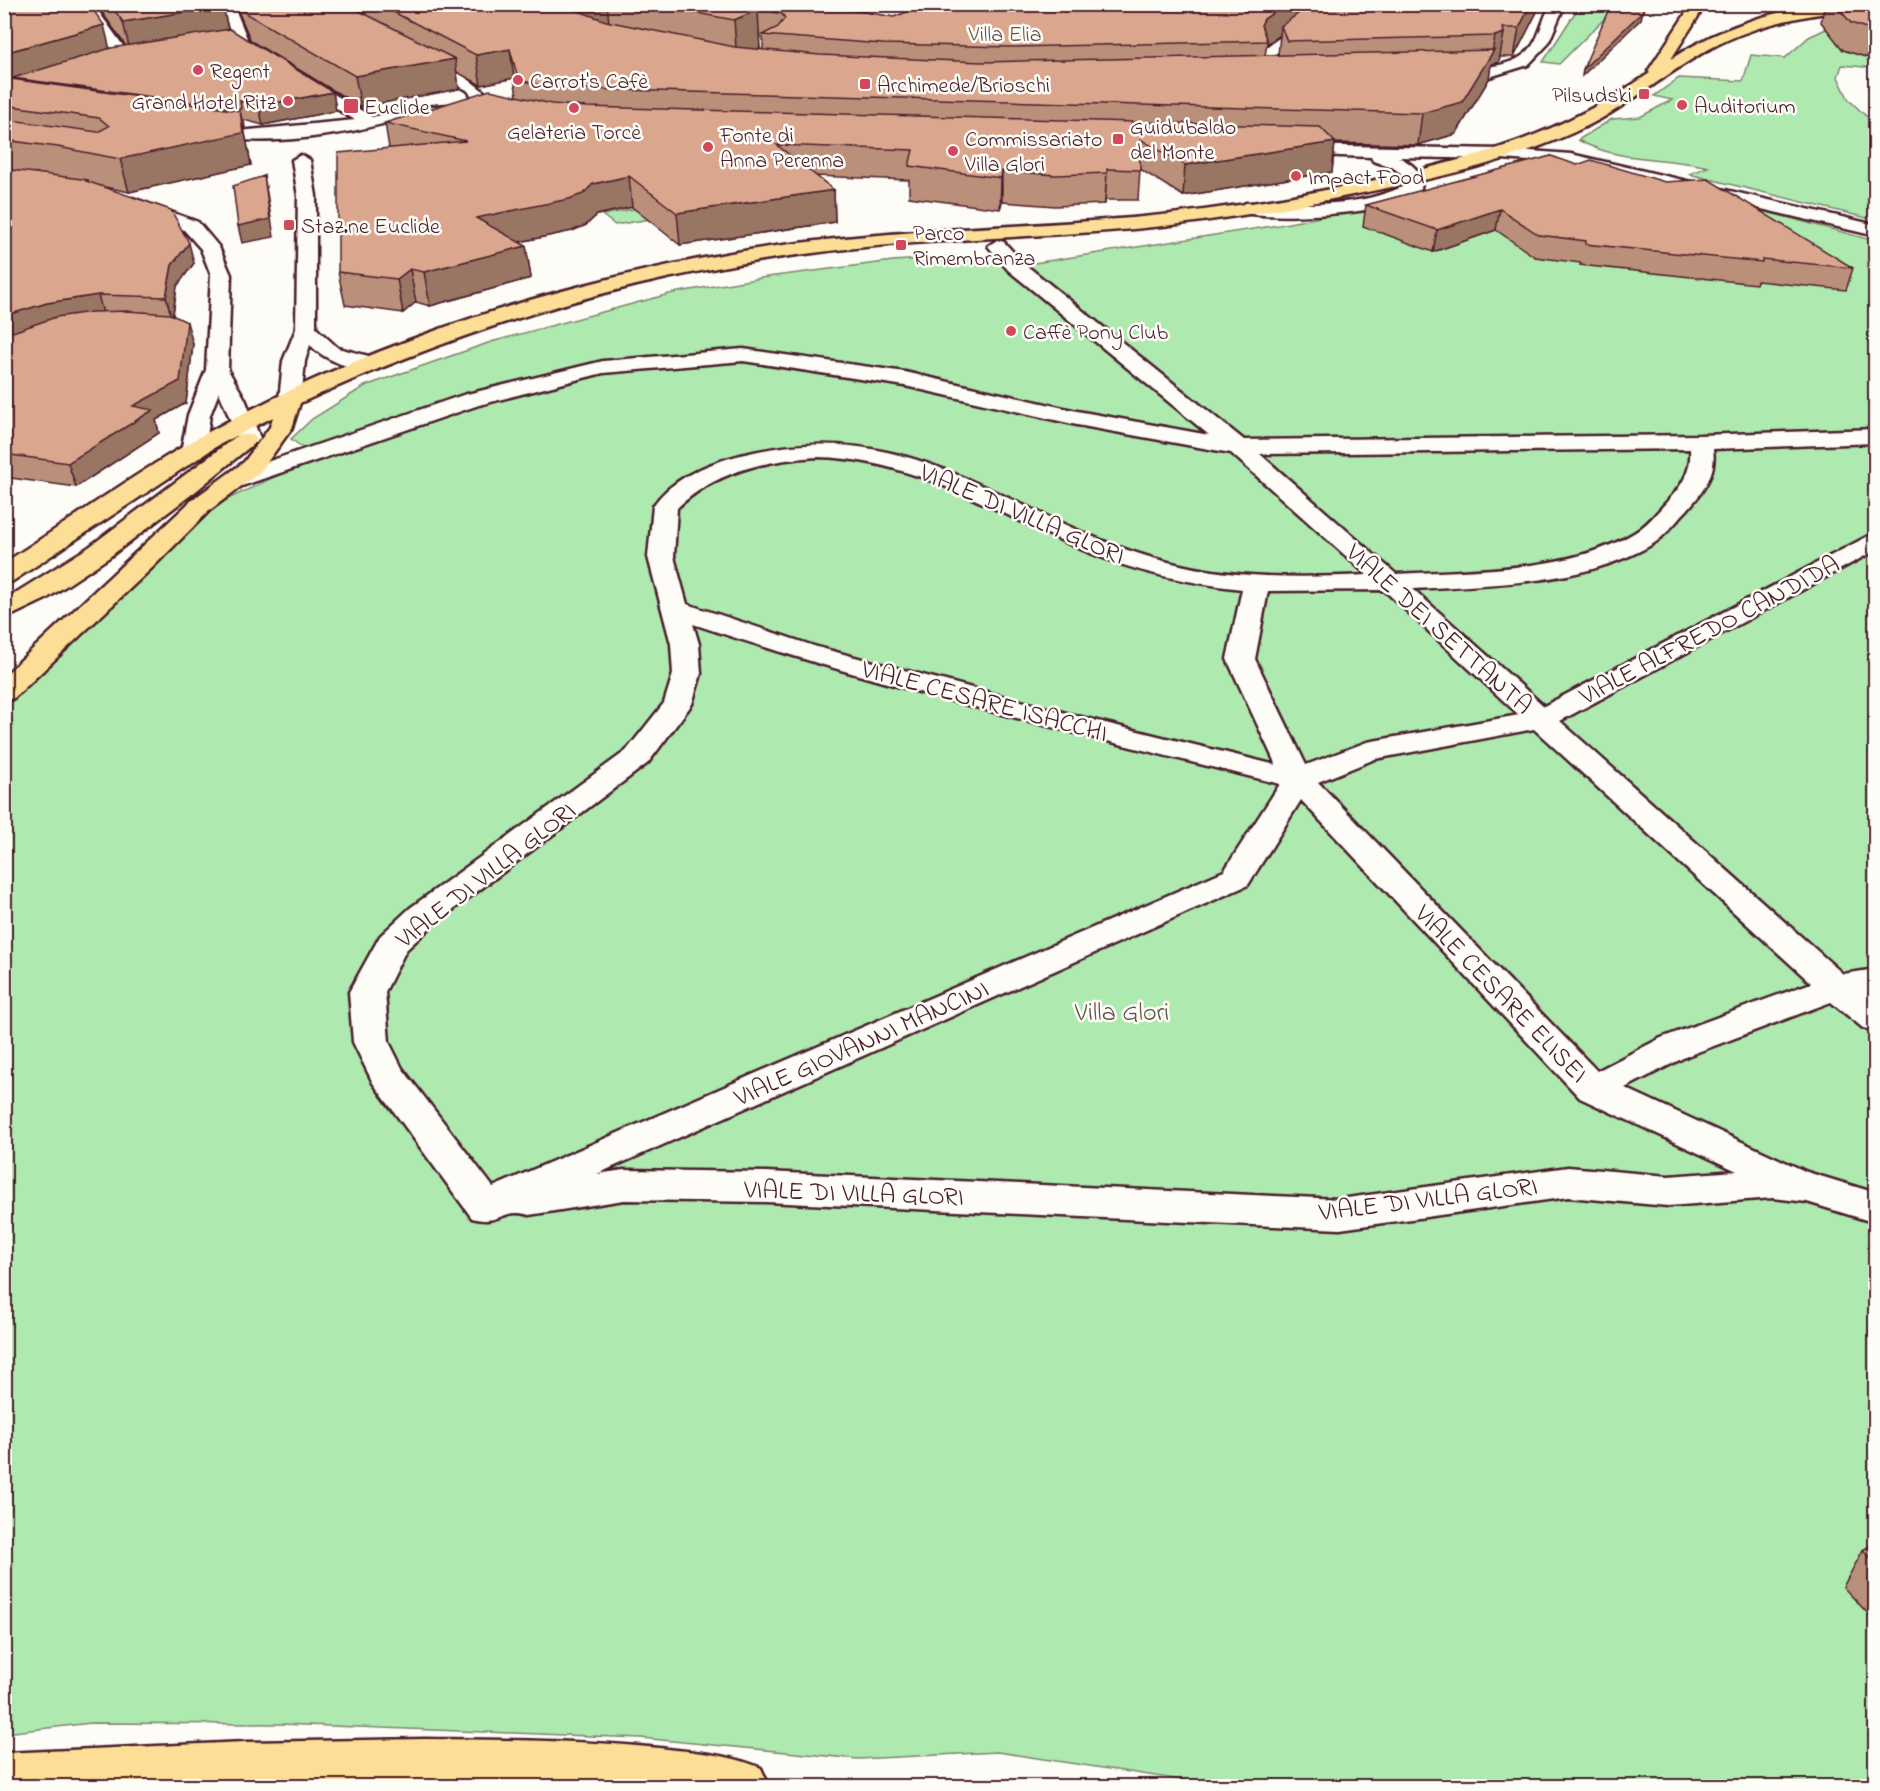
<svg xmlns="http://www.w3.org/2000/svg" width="1880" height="1791" font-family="'Indie Flower',sans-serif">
	<rect width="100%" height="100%" fill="#fdfcf7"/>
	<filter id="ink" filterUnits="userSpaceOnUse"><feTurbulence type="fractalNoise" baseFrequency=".0167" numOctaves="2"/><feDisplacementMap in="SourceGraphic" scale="12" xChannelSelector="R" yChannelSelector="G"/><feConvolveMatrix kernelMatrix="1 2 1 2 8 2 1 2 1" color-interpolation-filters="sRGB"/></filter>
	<g filter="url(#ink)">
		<path fill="#aee9af" stroke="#7c846d" stroke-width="1.5" d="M1580 5H1612L1608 15 1559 64 1543 62Z
			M1832 26 1843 50 1875 60V68L1842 65 1838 77 1849 100 1866 116 1875 115V220L1689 174 1708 167C1664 156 1619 163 1578 140L1612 119 1640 117 1672 100 1654 96 1679 78 1743 81 1751 55 1785 58 1809 37Z
			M1463 189 1711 197 1875 241V1786H1221L998 1752 858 1759 641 1738 280 1724 91 1723 5 1733V701L59 652 169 538 228 499 308 461 310 453 291 439 312 419 365 386 491 342 673 293 767 277 893 261 963 256 1015 266 1279 225Z
			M666 203 680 214 615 225 602 215Z"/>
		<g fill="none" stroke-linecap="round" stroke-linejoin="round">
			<defs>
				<path id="minor" d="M79 4H93L132 58 130 61H120Z
					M219 4H233L249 43 372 117C390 113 463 97 474 110 466 120 425 116 411 118 391 121 372 127 352 131 302 140 246 146 196 133L194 130 196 127 202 125 238 131 355 120 238 48Z
					M364 4H379L364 20 369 28C412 50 474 71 501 111L499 114H487L467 90 358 34 350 19Z
					M1328 4H1345L1275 54 1277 64 1286 79 1283 82H1273L1261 64 1260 53 1262 50Z
					M1551 4H1565L1548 44 1528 65 1486 78 1446 80 1438 75C1449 63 1503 76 1528 51 1540 39 1542 19 1551 4Z
					M1289 145 1502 149 1571 154 1876 225V236L1571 164 1502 159 1398 157C1412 163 1424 173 1421 189 1402 216 1271 220 1240 212L1237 208 1246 203C1298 204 1355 209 1404 186L1402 174 1392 167 1373 161 1371 157 1283 154 1281 150 1283 146Z
					M301 155 310 160 316 196V328L338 348 376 358 379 363 376 368C355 373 325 360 310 345L305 361 301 401 298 406H282L279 401 283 361 296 329 298 196 292 160Z
					M133 198 198 222 219 247 231 275 228 370 245 399 260 438 256 443H240L219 392 210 415 205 452 201 457H185L181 452 188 415 206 370 211 275 201 249 184 230 127 207 124 203Z
					M997 240 1004 242 1022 262 1244 440 1700 435 1876 429V443L1713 449C1717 473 1703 492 1687 510 1676 521 1665 537 1651 545 1582 585 1491 584 1413 589L1544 706 1876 532V550L1560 721 1843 974 1876 969V992L1867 993 1876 1000V1031L1863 1028 1831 1002 1687 1056 1625 1088 1807 1172 1876 1193V1223L1807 1202 1773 1198 1668 1206 1568 1197 1340 1229 766 1202 624 1200 529 1215C503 1207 500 1226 472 1218L373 1083 353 1042 349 992 380 936 410 908 626 751 664 703 673 674 671 644 648 557 653 506C672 478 709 463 741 455 918 410 1012 523 1168 562 1232 579 1301 578 1367 575L1231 453 1077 425 905 386 743 361 603 373 479 405 245 485 237 487 229 485 225 480 229 475 463 395 603 361 743 349 905 372 1077 411 1209 435 1008 270 988 246ZM1690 449C1692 473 1680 488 1664 505 1655 515 1646 526 1634 533 1571 572 1469 570 1396 574L1260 454ZM818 457C916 459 996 513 1083 550 1134 572 1187 583 1242 589L1227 659 1276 765 1085 718 817 647 687 604 674 557 677 508C716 471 766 460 818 457ZM1384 590 1519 715 1367 742 1306 765 1255 659 1268 591ZM693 624C885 688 1083 735 1280 784L1224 871 493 1187 402 1068 389 1042 385 992 406 950 434 924 648 763 692 704 701 674 699 644ZM1534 729 1811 983 1661 1038 1597 1071 1318 782 1375 759ZM1301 800 1580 1098 1737 1171 1668 1176 1568 1167 1340 1199 766 1172 624 1170 597 1174 1248 885Z"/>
				<path id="major" d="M1692 4H1706L1671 59C1723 25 1788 4 1849 4 1858 4 1870 3 1876 6 1860 11 1843 11 1827 13 1797 17 1767 24 1739 35 1685 56 1642 98 1591 124 1508 166 1412 183 1322 201 1260 213 1197 223 1134 229 1027 238 919 239 813 253 634 275 464 328 300 403L292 428 260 472 210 510 153 567 14 698 4 700V676L192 500 244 462 270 427 273 417 238 435H254L258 440 196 491 108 558 46 599 4 619V600L89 547 238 435 217 446 13 581 4 583V563C70 521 135 473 203 435 366 344 548 286 731 253 864 230 998 229 1132 218 1214 211 1295 197 1375 180 1481 157 1559 135 1650 73L1648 71Z
					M426 1739C503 1740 581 1740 659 1748 693 1752 729 1754 761 1768L769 1786H4V1753L245 1742Z"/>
			</defs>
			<use href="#minor" stroke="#4a1f2b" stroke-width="5"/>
			<use href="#major" stroke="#4a1f2b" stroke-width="5"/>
			<use href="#minor" fill="#fdfcf7" fill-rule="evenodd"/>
			<use href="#major" fill="#fdde96" fill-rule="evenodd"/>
		</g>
		<path fill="#bb907a" stroke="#4a1f2b" stroke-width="1.5" fill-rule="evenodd" d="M4 4 110 49 126 46 96 4H222L228 29 333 92 336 111 263 125 244 120 245 128H244L251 165 129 192 105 187 194 263 177 286 173 315 193 344 186 403 156 420 159 433 76 487 4 477Z
			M235 4H360L356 9 366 14 364 4H816L894 17 927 4H1541L1514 57H1500L1499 62 1491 64 1489 79 1456 134 1418 145 1335 143 1332 172 1183 196 1140 169 1138 200H1105V204L1055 206 1002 202 1000 209 909 197V180L816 176 834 190 835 222 680 245 632 207 597 215 586 225 572 231 520 242 526 246 531 278 430 306 416 302 403 313 345 305 338 272 389 148 385 123 517 96 514 78 481 85 457 72 459 89 361 107 251 41ZM1280 35 1278 55H1265L1267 44ZM759 37 763 38V50L760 49Z
			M1825 4H1875V60L1843 50 1821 22Z
			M1551 156 1853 268 1846 290 1757 281 1756 284 1580 265 1581 263 1535 257 1496 230 1433 252 1363 226 1366 205Z
			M1875 1543V1621L1843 1587 1863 1550Z"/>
		<path fill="#997563" stroke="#4a1f2b" stroke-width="1.5" d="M346 4H360L348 17Z
			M582 4H607L609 23 585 28Z
			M1286 4H1323L1281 26 1280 35 1267 44V41L1261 25 1264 19Z
			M1531 4H1541L1514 57 1519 28Z
			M1645 4 1641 19 1582 76 1583 69Z
			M223 6 229 34 130 51 123 22Z
			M758 10 760 50 737 61 734 20Z
			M104 25 111 54 13 78 14 83 4 86V53Z
			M1504 33 1499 62 1491 64 1489 79 1456 134 1418 145 1422 113 1492 53 1495 36Z
			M510 49 514 78 481 85 476 55Z
			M455 59 459 89 361 107 355 76Z
			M333 92 336 111 263 125 259 106Z
			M240 111 247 143 251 165 129 192 120 159Z
			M1335 142 1332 172 1183 196 1185 165Z
			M1107 169 1105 200V204L1107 173Z
			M1002 171V202L1000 209 1001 178Z
			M264 176 267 193 274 237 242 243 238 226Z
			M629 176 632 207 597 215 586 225 572 231 481 250 476 218 593 184Z
			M834 190 835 222 680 245 677 213Z
			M1500 209 1496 230 1433 252 1437 230Z
			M189 243 194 263 177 286 172 319 166 297 172 265Z
			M526 246 531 278 430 306 424 272Z
			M410 269 416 302 403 313 397 279Z
			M98 295 104 317 4 340V316L47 303Z
			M187 322 193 344 186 403 156 420 159 433 76 487 68 463 133 406Z"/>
		<path fill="#daa78e" stroke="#4a1f2b" stroke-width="1.5" d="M4 4H89L104 25 4 53Z
			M110 4H222L223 6 123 22Z
			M241 4H350L351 7 455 59 355 76 245 13Z
			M378 4H559L606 21 735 47 820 55 981 62 1494 50 1462 102 1422 113 552 88 515 79 518 78 510 49 476 55Z
			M648 4H732L758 10 734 20Z
			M737 4H816L894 17 927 4H1286L1264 19 1261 25 1267 41 1012 47 883 44 762 35 778 27 785 18 782 14Z
			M1312 4H1531L1519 28H1503L1504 33 1495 36 1287 41 1281 26Z
			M1611 4H1645L1642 12 1583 69Z
			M1835 4H1875V31L1851 23Z
			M230 29 333 92 259 106 240 101 241 109 13 78 111 48Z
			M4 78 240 111 243 133 120 159 58 147 4 140V119L98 132 109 126 99 118 4 105Z
			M490 90 552 104 587 107 1320 127 1335 142 1185 165 1140 139V170L1107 169V173L1056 175 1002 171 1001 178 909 166 913 150 777 145 834 190 677 213 629 176 593 184 583 194 569 199 476 218 526 246 424 272 410 269 397 279 338 272V153L466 141 385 123Z
			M1551 156 1577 165 1591 160 1665 182 1708 179 1853 268 1762 259V262L1585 244 1586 241 1539 235 1500 209 1437 230 1366 205Z
			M4 169 89 180 86 181 171 210 189 243 172 265 166 297 98 295 47 303 4 316Z
			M264 176 270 219 238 226 233 186Z
			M128 311 170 314 187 322 180 381 133 406 153 410 68 463 4 454V335L56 317 92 312Z
			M1875 1543V1562L1863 1550Z"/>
	</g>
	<g fill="#d1495b" stroke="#fdfcf7" stroke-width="2">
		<circle cx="198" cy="70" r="6"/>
		<circle cx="518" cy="80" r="6"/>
		<rect x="859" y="78" width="12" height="12" rx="3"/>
		<rect x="1638" y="88" width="12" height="12" rx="3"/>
		<circle cx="288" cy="101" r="6"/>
		<circle cx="1682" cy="105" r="6"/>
		<rect x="343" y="98" width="16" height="16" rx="3"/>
		<circle cx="574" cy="108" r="6"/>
		<rect x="1112" y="133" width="12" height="12" rx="3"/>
		<circle cx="708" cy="147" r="6"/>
		<circle cx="953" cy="151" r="6"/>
		<circle cx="1296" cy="176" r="6"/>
		<rect x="283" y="219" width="12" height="12" rx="3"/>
		<rect x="895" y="239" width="12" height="12" rx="3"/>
		<circle cx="1011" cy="331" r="6"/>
	</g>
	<g text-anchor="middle" stroke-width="5" stroke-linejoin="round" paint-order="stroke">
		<g font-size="22" fill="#63524c" stroke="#fdfcf7">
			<text x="1005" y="41">Villa Elia</text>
		</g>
		<g font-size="22" fill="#4a1f2b" stroke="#fdfcf7" text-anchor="start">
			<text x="210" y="78">Regent</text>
			<text x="530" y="88">Carrot's Cafè</text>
			<text x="877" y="92">Archimede/Brioschi</text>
			<text x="1632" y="102" text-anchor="end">Pilsudski</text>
			<text x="276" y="109" text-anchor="end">Grand Hotel Ritz</text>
			<text x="1694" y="113">Auditorium</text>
			<text x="364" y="114">Euclide</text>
			<text x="1130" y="134">Guidubaldo<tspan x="1130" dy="25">del Monte</tspan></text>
			<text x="574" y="139" text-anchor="middle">Gelateria Torcè</text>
			<text x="720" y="142">Fonte di<tspan x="720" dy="25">Anna Perenna</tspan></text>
			<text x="965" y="146">Commissariato<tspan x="965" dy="25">Villa Glori</tspan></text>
			<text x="1308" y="184">Impact Food</text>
			<text x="301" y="233">Staz.ne Euclide</text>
			<text x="913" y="240">Parco<tspan x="913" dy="25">Rimembranza</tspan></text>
			<text x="1023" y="339">Caffè Pony Club</text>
		</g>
		<g font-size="26" fill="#4a1f2b" stroke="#fdfcf7">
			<text transform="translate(1023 513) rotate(23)" y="9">VIALE DI VILLA GLORI</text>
			<text transform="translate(1440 628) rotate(42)" y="9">VIALE DEI SETTANTA</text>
			<text transform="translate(1709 629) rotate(-28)" y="9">VIALE ALFREDO CANDIDA</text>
			<text transform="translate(985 700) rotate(15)" y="9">VIALE CESARE ISACCHI</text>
			<text transform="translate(485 874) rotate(-38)" y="9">VIALE DI VILLA GLORI</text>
			<text transform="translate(1502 993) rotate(46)" y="9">VIALE CESARE ELISEI</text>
			<text transform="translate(861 1042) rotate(-24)" y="9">VIALE GIOVANNI MANCINI</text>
			<text transform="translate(854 1192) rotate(2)" y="9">VIALE DI VILLA GLORI</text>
			<text transform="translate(1428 1198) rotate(-7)" y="9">VIALE DI VILLA GLORI</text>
		</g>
		<g font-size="26" fill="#63524c" stroke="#fdfcf7">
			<text x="1122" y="1020">Villa Glori</text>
		</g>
	</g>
	<rect width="1880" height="1791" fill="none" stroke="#fdfcf7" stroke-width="24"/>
	<rect x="12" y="12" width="1856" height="1767" fill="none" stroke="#4a1f2b" stroke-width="2" filter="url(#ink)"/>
</svg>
